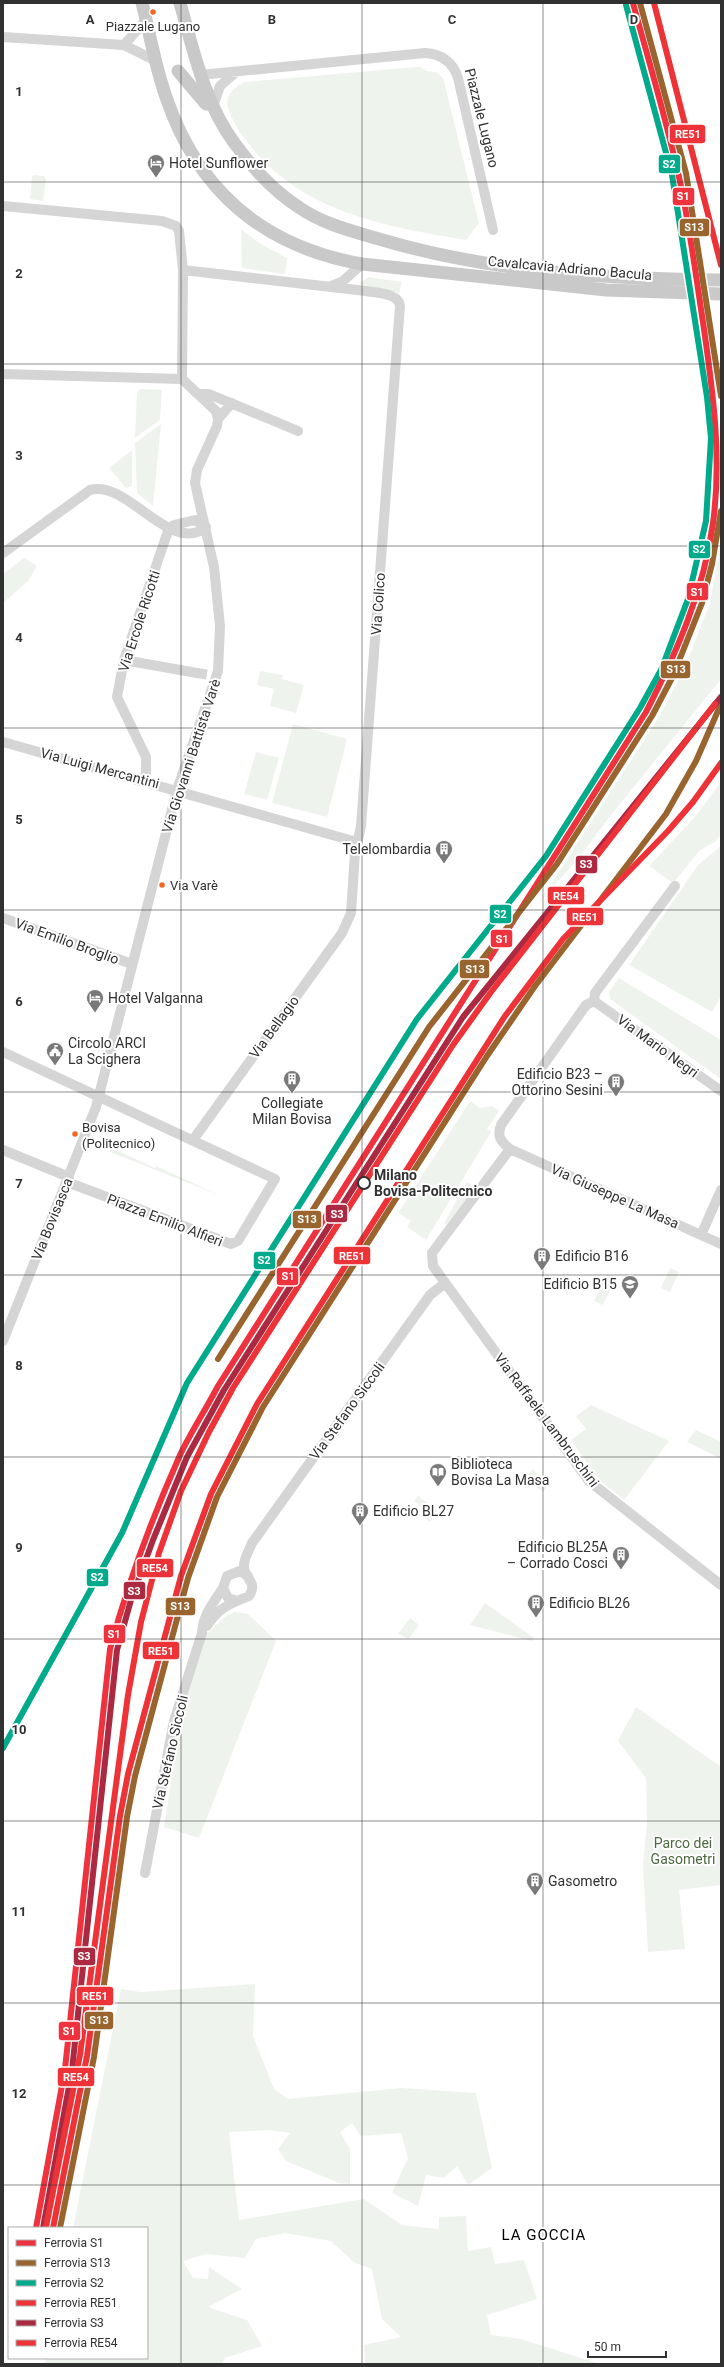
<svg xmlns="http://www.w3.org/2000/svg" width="724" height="2367" font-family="Roboto,sans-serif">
	<rect width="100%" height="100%" fill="#fff"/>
	<path fill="#eff3ed" d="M416 67H421L426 71 436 72 443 78 479 223 466 240C389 227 305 213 253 149 246 140 239 132 234 122 224 102 224 94 244 82Z
		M34 175 44 176 46 179 43 201 30 199 32 177Z
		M241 229 259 243 287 258 285 274 242 268Z
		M368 277 402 282 399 293 359 284Z
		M140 389 162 390 160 420 135 438 137 393Z
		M161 424 153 506 137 493 135 443Z
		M132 450V486L126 488 109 468Z
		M721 542V679L607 820 582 854 538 904 657 720 683 672 710 603Z
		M24 558 37 566 28 581 3 603V574Z
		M260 671 283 675 282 679 304 685 296 713 270 706 274 689 257 685Z
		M293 724 347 739 327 817 272 803Z
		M256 752 279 758 267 800 244 794Z
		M721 782V834L715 842 700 850 673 883 649 866 695 817Z
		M721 846V996L712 1012 629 965 698 865Z
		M619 978 721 1040V1079L610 999 609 992Z
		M470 1101 480 1108 492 1106 499 1111 487 1129 491 1132 426 1240 407 1227 411 1221 398 1213Z
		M112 1148 155 1168 156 1166 221 1196 110 1152Z
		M467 1182 476 1188 448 1225 444 1223Z
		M670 1268 679 1272 670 1292 661 1288Z
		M607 1274 616 1278 603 1305 594 1301Z
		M591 1405 669 1441 624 1500 599 1480 571 1440 586 1429 576 1416Z
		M696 1430 721 1442V1459L687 1442Z
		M532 1469 550 1483 543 1492 526 1479Z
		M418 1496 438 1511 430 1522 422 1516 426 1510 414 1501Z
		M485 1603 534 1638 532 1641 470 1625Z
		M235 1612 248 1614 276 1641 199 1838 164 1827 183 1707 207 1633C219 1625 220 1617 235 1612Z
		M410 1618 419 1625 409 1639 398 1634Z
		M636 1707 721 1767V1885L679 1890 685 1949 648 1952 643 1866 647 1821 646 1778 618 1741Z
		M255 1984 253 2036 274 2089 288 2099 401 2088 476 2093 492 2168 468 2185 457 2166 444 2178 426 2175 418 2206 392 2193 408 2158 401 2133 361 2136 352 2123 340 2132 350 2149V2184L339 2183 286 2161 278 2149 290 2133 269 2130 229 2132 239 2220 364 2199 402 2225 439 2229V2217L466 2216 468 2251 491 2247 495 2264 524 2260 537 2299 487 2315 491 2335 521 2339 600 2364H365L364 2345 401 2337 382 2319 372 2269 355 2263 331 2241 285 2233 256 2239 245 2258 206 2254 183 2261 193 2278 208 2279 209 2267 242 2289 208 2307 247 2320 262 2346 225 2358 222 2364H45L46 2358H147V2228H73L121 1989 141 1992Z"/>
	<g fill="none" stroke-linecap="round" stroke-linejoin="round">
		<path stroke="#d6d6d6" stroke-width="10" stroke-dasharray="10 5" stroke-linecap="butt" d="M197 673 210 675"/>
		<path stroke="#d5d5d5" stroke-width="10" d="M3 37 124 45 156 61
			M124 45 146 20
			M200 75 425 53C441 54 453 62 458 78L493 230
			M213 107 220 86 236 72
			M3 206 162 221 176 226 179 231 183 270 182 379
			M183 270 366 291C376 293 399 293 400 306L361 826 355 852 351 913 342 933 193 1140
			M331 286 343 281 362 264
			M3 374 182 379 216 411 218 419 217 426 197 470 195 483 214 567 220 626 218 671 177 790 96 1107 3 1341
			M200 394H209L298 431
			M218 419 232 403
			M169 528 174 525 195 520 206 527
			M3 553 90 490C127 479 171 556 206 527
			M124 660 197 673
			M3 742 357 842
			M143 780 146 773V757L117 697 124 660 169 528
			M3 918 132 964
			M594 1001 586 1005 501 1125C497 1136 500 1141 510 1149L721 1244
			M594 1001 721 1091
			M594 1001 595 993 675 886
			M3 1052 275 1179 238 1241 231 1244 67 1182
			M510 1149 432 1253 433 1266 589 1481 721 1585
			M3 1150 69 1177
			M701 1235 721 1190
			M248 1576 240 1571 227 1576 223 1588 228 1598 237 1601 249 1596C258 1583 246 1580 244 1568 243 1559 249 1551 252 1543L430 1295 445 1283
			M207 1626C215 1613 223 1607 237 1601
			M145 1873 174 1721 202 1633C203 1615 213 1603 223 1588"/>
		<path stroke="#c9c9c9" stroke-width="13" d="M142 3C150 34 155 66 166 97 198 192 265 247 362 264L606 290 721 294
			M180 3C194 52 204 102 235 144 252 167 276 193 300 208 323 224 352 231 379 239 490 272 605 279 721 280
			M178 71 206 104"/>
		<defs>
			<path id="rail-1" d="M36 2228 65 2069 110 1649C128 1582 152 1518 180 1455 191 1432 206 1409 218 1386L646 712C677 652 704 590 713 523 722 458 713 393 704 329 697 283 691 237 682 191 669 128 650 66 633 3"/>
			<path id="rail-2" d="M640 3 686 173 721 396
				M218 1359 429 1027 557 864 652 716 673 676 702 603 712 564 721 511
				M60 2228 94 2057 127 1817 135 1776 188 1578 217 1497 263 1407 487 1056 535 986 666 814 696 761 721 704"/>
			<path id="rail-3" d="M3 1748 122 1533 187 1383 417 1019 546 856 640 708 661 670 688 599 706 521 711 438 707 397 672 175 626 5"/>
			<path id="rail-4" d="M654 3 721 265
				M53 2228 87 2056 120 1816 128 1774 181 1576 211 1494 257 1404 505 1016 563 939 668 831 693 802 721 763"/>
			<path id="rail-5" d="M43 2228 72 2070 117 1650 131 1600 153 1540 187 1457 224 1390 463 1017 721 697"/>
			<path id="rail-6" d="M46 2227 80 2055 128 1695 141 1622 159 1553 181 1491 209 1432 233 1388 453 1045 491 992 715 704"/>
		</defs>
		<use href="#rail-1" stroke="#fff" stroke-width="9"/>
		<use href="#rail-2" stroke="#fff" stroke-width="9"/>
		<use href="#rail-3" stroke="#fff" stroke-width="9"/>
		<use href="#rail-4" stroke="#fff" stroke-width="9"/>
		<use href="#rail-5" stroke="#fff" stroke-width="9"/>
		<use href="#rail-6" stroke="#fff" stroke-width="9"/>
		<use href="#rail-1" stroke="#ee333e" stroke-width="6"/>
		<use href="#rail-2" stroke="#99642e" stroke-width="6"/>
		<use href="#rail-3" stroke="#00aa8a" stroke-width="6"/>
		<use href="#rail-4" stroke="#ee3338" stroke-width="6"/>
		<use href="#rail-5" stroke="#ab2a42" stroke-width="6"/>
		<use href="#rail-6" stroke="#ee3338" stroke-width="6"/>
	</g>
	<path fill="none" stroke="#313131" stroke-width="1" stroke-opacity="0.55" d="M181 3V2364M362 3V2364M543 3V2364M3 182H721M3 364H721M3 546H721M3 728H721M3 910H721M3 1092H721M3 1275H721M3 1457H721M3 1639H721M3 1821H721M3 2003H721M3 2185H721"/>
	<defs>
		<symbol id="hotel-pin" viewBox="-11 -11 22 30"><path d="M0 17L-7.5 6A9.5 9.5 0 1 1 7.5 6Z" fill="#797979" stroke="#fff"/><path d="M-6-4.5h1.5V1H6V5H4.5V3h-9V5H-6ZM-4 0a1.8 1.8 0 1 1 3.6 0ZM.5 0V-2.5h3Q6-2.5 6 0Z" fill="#fff"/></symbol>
		<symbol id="building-pin" viewBox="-11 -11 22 30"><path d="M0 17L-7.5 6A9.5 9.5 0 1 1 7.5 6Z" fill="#797979" stroke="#fff"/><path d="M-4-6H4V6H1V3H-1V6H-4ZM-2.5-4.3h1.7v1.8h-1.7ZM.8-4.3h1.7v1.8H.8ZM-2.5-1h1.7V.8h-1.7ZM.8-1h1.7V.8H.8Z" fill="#fff"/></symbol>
		<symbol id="civic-pin" viewBox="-11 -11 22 30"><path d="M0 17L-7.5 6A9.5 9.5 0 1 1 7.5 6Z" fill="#797979" stroke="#fff"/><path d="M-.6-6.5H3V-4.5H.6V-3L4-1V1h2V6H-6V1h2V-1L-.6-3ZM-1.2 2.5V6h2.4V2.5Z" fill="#fff"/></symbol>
		<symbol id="university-pin" viewBox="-11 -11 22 30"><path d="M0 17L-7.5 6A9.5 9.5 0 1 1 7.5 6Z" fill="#797979" stroke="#fff"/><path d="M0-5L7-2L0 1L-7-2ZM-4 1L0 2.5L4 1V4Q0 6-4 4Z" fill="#fff"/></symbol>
		<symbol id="library-pin" viewBox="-11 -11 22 30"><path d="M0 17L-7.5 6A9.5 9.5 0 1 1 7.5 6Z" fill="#797979" stroke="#fff"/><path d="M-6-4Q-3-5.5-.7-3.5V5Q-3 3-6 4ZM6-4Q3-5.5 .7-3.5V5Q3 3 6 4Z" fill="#fff"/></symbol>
	</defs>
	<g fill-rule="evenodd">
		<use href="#hotel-pin" x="146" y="153" width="20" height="27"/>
		<use href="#building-pin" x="434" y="839" width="20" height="27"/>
		<use href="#hotel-pin" x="85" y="988" width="20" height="27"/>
		<use href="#civic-pin" x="45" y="1041" width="20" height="27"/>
		<use href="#building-pin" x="282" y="1069" width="20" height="27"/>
		<use href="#building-pin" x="606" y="1072" width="20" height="27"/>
		<use href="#building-pin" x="532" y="1246" width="20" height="27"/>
		<use href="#university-pin" x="620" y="1274" width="20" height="27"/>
		<use href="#library-pin" x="428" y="1462" width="20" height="27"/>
		<use href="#building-pin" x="350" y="1501" width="20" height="27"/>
		<use href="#building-pin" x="611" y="1545" width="20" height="27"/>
		<use href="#building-pin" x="526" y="1593" width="20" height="27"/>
		<use href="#building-pin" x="525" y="1871" width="20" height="27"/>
	</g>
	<g fill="#f26522" stroke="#fff" stroke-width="1.5">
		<circle cx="153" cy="12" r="3.5"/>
		<circle cx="162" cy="885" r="3.5"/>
		<circle cx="75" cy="1134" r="3.5"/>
	</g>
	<circle fill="#fff" stroke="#313131" stroke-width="2" cx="364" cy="1183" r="6"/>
	<g text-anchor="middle" stroke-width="4" stroke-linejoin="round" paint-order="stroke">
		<g font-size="13" fill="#313131" stroke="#fff" text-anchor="start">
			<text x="153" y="31" text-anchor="middle">Piazzale Lugano</text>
			<text x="170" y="890">Via Varè</text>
			<text x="82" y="1132">Bovisa<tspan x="82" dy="16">(Politecnico)</tspan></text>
		</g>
		<g font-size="14" fill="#313131" stroke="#fff">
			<text transform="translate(482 118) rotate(76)" y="5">Piazzale Lugano</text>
			<text transform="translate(570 268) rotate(5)" y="5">Cavalcavia Adriano Bacula</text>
			<text transform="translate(378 604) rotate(-86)" y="5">Via Colico</text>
			<text transform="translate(139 621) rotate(-72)" y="5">Via Ercole Ricotti</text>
			<text transform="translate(191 756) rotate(-72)" y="5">Via Giovanni Battista Varè</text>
			<text transform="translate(100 768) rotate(15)" y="5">Via Luigi Mercantini</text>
			<text transform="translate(67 941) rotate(20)" y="5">Via Emilio Broglio</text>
			<text transform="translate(274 1027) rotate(-54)" y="5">Via Bellagio</text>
			<text transform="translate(658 1046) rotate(36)" y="5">Via Mario Negri</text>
			<text transform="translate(615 1196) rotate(24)" y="5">Via Giuseppe La Masa</text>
			<text transform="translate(52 1219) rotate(-68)" y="5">Via Bovisasca</text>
			<text transform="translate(165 1220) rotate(21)" y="5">Piazza Emilio Alfieri</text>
			<text transform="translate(347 1411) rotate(-54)" y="5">Via Stefano Siccoli</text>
			<text transform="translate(547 1420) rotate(53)" y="5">Via Raffaele Lambruschini</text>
			<text transform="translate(170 1752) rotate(-77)" y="5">Via Stefano Siccoli</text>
		</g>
		<g font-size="14" fill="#313131" stroke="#fff" text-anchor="start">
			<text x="169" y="168">Hotel Sunflower</text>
			<text x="431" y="854" text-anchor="end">Telelombardia</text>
			<text x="108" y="1003">Hotel Valganna</text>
			<text x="68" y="1048">Circolo ARCI<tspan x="68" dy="16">La Scighera</tspan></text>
			<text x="603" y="1079" text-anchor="end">Edificio B23 –<tspan x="603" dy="16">Ottorino Sesini</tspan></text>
			<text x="292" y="1108" text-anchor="middle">Collegiate<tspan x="292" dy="16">Milan Bovisa</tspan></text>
			<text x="555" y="1261">Edificio B16</text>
			<text x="617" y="1289" text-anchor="end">Edificio B15</text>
			<text x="451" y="1469">Biblioteca<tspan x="451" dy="16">Bovisa La Masa</tspan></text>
			<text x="373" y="1516">Edificio BL27</text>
			<text x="608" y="1552" text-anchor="end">Edificio BL25A<tspan x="608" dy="16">– Corrado Cosci</tspan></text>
			<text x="549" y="1608">Edificio BL26</text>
			<text x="548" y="1886">Gasometro</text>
		</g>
		<g font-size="14" font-weight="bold" fill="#313131" stroke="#fff" text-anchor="start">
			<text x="374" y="1180">Milano<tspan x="374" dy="16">Bovisa-Politecnico</tspan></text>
		</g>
		<g font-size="14" fill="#4c6a41" stroke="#fff">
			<text x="683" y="1848">Parco dei<tspan x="683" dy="16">Gasometri</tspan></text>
		</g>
		<g font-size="15" letter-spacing="1" fill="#000" stroke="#fff">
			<text x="544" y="2240">LA GOCCIA</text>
		</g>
	</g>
	<g font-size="13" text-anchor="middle" font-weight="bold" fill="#313131" stroke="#fff" stroke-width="4" stroke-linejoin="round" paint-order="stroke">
		<text x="90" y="24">A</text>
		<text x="272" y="24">B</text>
		<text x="452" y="24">C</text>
		<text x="634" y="24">D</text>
		<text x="19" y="96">1</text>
		<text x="19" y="278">2</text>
		<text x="19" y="460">3</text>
		<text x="19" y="642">4</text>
		<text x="19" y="824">5</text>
		<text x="19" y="1006">6</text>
		<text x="19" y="1188">7</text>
		<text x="19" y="1370">8</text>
		<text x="19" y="1552">9</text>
		<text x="19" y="1734">10</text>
		<text x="19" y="1916">11</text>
		<text x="19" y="2098">12</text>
	</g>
	<g stroke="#fff" stroke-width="1.5">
		<rect x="669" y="124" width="37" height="20" rx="4" fill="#ee3338"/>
		<rect x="658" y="154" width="23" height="20" rx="4" fill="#00aa8a"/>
		<rect x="672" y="187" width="23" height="19" rx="4" fill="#ee333e"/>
		<rect x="679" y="218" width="31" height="19" rx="4" fill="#99642e"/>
		<rect x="688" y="540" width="23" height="19" rx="4" fill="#00aa8a"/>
		<rect x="686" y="582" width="23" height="19" rx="4" fill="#ee333e"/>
		<rect x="660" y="660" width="31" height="19" rx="4" fill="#99642e"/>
		<rect x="575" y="855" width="23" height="19" rx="4" fill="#ab2a42"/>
		<rect x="547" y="886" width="38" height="19" rx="4" fill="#ee3338"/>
		<rect x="489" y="904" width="23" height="20" rx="4" fill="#00aa8a"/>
		<rect x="566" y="907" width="38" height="19" rx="4" fill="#ee3338"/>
		<rect x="490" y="929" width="23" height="19" rx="4" fill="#ee333e"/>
		<rect x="459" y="959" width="31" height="20" rx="4" fill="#99642e"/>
		<rect x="325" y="1204" width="23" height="19" rx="4" fill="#ab2a42"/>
		<rect x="292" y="1210" width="30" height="19" rx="4" fill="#99642e"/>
		<rect x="333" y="1246" width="38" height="19" rx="4" fill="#ee3338"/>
		<rect x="253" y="1251" width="23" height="19" rx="4" fill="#00aa8a"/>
		<rect x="276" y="1267" width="23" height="19" rx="4" fill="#ee333e"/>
		<rect x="136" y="1558" width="38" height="20" rx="4" fill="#ee3338"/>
		<rect x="86" y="1568" width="23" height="19" rx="4" fill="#00aa8a"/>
		<rect x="123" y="1581" width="23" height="19" rx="4" fill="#ab2a42"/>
		<rect x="165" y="1597" width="31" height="19" rx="4" fill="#99642e"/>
		<rect x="103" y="1624" width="23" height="20" rx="4" fill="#ee333e"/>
		<rect x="142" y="1641" width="38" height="19" rx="4" fill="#ee3338"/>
		<rect x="73" y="1947" width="23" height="19" rx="4" fill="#ab2a42"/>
		<rect x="76" y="1986" width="38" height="20" rx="4" fill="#ee3338"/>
		<rect x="84" y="2011" width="30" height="19" rx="4" fill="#99642e"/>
		<rect x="58" y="2021" width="23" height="20" rx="4" fill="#ee333e"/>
		<rect x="57" y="2067" width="38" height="20" rx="4" fill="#ee3338"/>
	</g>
	<g font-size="11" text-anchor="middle" font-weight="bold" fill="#fff">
		<text x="688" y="138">RE51</text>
		<text x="669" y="168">S2</text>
		<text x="683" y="200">S1</text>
		<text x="694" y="231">S13</text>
		<text x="699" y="553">S2</text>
		<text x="697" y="596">S1</text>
		<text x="676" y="673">S13</text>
		<text x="586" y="868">S3</text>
		<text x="566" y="900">RE54</text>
		<text x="500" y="918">S2</text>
		<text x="585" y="921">RE51</text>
		<text x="502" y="943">S1</text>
		<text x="475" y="973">S13</text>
		<text x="337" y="1218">S3</text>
		<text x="307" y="1223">S13</text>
		<text x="352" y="1260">RE51</text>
		<text x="264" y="1264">S2</text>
		<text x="288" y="1280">S1</text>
		<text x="155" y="1572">RE54</text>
		<text x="97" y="1581">S2</text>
		<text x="134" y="1595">S3</text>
		<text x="180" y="1610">S13</text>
		<text x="114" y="1638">S1</text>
		<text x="161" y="1655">RE51</text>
		<text x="84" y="1960">S3</text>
		<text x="95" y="2000">RE51</text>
		<text x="99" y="2024">S13</text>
		<text x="69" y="2035">S1</text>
		<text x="76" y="2081">RE54</text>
	</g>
	<rect width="724" height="2367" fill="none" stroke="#313131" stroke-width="8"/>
	<rect x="8" y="2227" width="140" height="132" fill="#ffffff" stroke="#adadad"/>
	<rect x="16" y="2240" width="20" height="6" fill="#ee333e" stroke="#adadad"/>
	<text x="44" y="2247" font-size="12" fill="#313131">Ferrovia S1</text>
	<rect x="16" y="2260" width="20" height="6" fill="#99642e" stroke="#adadad"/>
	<text x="44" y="2267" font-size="12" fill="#313131">Ferrovia S13</text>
	<rect x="16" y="2280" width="20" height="6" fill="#00aa8a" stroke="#adadad"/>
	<text x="44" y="2287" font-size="12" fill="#313131">Ferrovia S2</text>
	<rect x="16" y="2300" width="20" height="6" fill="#ee3338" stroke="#adadad"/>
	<text x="44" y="2307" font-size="12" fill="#313131">Ferrovia RE51</text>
	<rect x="16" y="2320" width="20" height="6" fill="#ab2a42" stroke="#adadad"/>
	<text x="44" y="2327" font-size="12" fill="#313131">Ferrovia S3</text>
	<rect x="16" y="2340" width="20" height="6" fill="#ee3338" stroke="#adadad"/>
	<text x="44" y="2347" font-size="12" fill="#313131">Ferrovia RE54</text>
	<path d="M588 2351v6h78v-6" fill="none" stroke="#313131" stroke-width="2"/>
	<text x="594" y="2351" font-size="12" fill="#313131" stroke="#ffffff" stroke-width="3" paint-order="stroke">50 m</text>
</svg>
